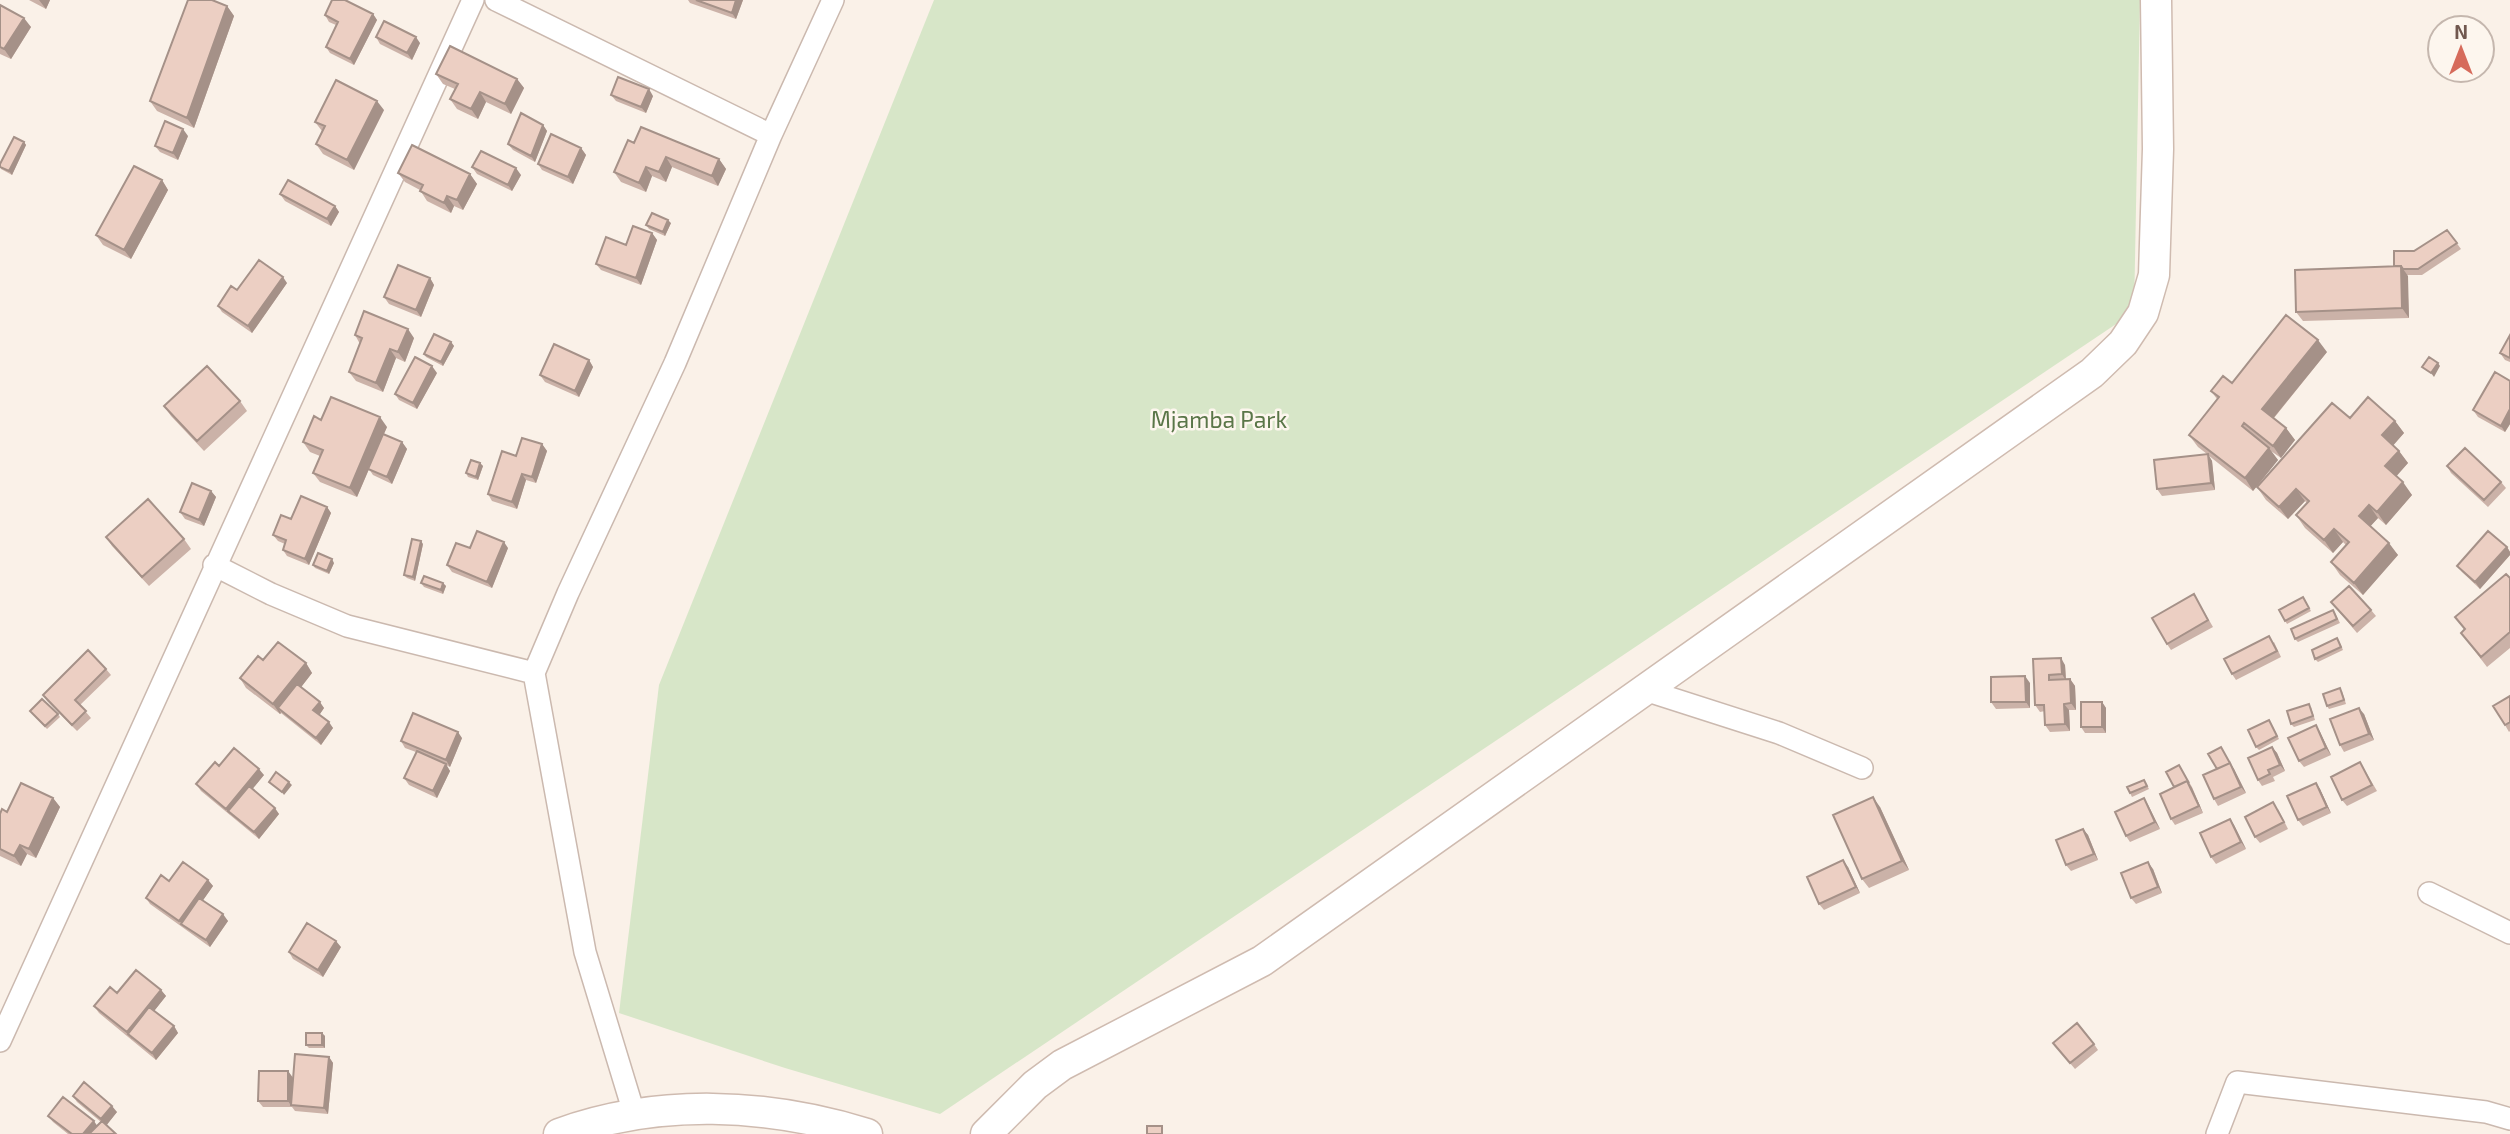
<svg xmlns="http://www.w3.org/2000/svg" width="2510" height="1134" font-family="'Exo 2',sans-serif">
	<rect width="100%" height="100%" fill="#faf1e8"/>
	<path fill="#d7e6c8" d="M934 0H2140L2134 312 940 1114 785 1068 619 1013 659 685Z"/>
	<g fill="none" stroke-linecap="round" stroke-linejoin="round">
		<defs>
			<path id="minor" d="M496 0 771 135
				M214 565 271 594 347 626 534 673
				M1645 690 1779 733 1862 768
				M2429 893 2510 933
				M0 1041 473 0
				M634 1113 585 952 534 673 568 593 675 363 771 135 833 0
				M2217 1134 2237 1082 2486 1112 2510 1119"/>
			<path id="secondary" d="M559 1134C658 1098 767 1103 867 1134
				M986 1134 1035 1085 1062 1065 1262 961 2092 373 2123 343 2143 313 2154 275 2158 149 2156 0"/>
		</defs>
		<use href="#minor" stroke="#cbb9af" stroke-width="24"/>
		<use href="#secondary" stroke="#cfbbb0" stroke-width="33"/>
		<use href="#minor" stroke="#fff" stroke-width="21"/>
		<use href="#secondary" stroke="#fff" stroke-width="30"/>
	</g>
	<path fill="#cbb2a8" d="M29 0H50L46 9Z
		M688 0H743L736 19 690 3Z
		M0 5 31 27 11 59 0 54Z
		M227 6 234 16 194 128 157 111 150 101Z
		M373 14 377 20 354 65 330 53 326 47 336 25 329 22 325 15Z
		M376 37 420 43 412 60 380 44Z
		M436 74 517 79 524 88 511 114 486 102 478 119 457 109 450 99 455 89 443 84Z
		M611 95 653 96 646 113 616 101Z
		M384 110 354 170 323 154 316 144 322 131 315 122Z
		M543 125 547 131 535 162 513 150 508 144Z
		M188 136 178 160 160 152 155 146Z
		M24 142 26 145 12 175 1 169 0 164Z
		M634 143 719 159 726 169 718 186 672 167 666 182 652 176 646 192 621 182 614 172Z
		M581 148 586 155 573 184 542 170 538 164Z
		M472 167 521 175 512 191 477 174Z
		M398 173 470 174 477 184 463 210 454 206 451 213 427 201 420 190 405 182Z
		M162 180 168 190 131 259 103 245 96 235Z
		M280 194 335 206 339 212 331 226 285 201Z
		M671 223 665 236 649 229 646 225Z
		M2447 230 2461 249 2422 275H2407L2409 318 2303 321 2296 312 2394 266 2414 251Z
		M652 233 657 240 641 285 601 270 596 264 626 245Z
		M430 278 434 285 421 317 389 304 384 297Z
		M287 283 252 333 222 312 218 306 237 290Z
		M355 335 414 338 405 362 396 358 383 392 356 381 349 372 360 344Z
		M2510 335V362L2505 360 2500 353Z
		M451 342 454 346 443 366 426 357 424 354Z
		M2327 352 2274 418 2286 428 2295 440 2281 458 2271 451 2278 460 2253 491 2208 455 2212 461 2215 490 2162 496 2157 489 2207 454 2198 447 2189 435 2217 399 2211 391Z
		M589 360 593 367 579 397 545 382 540 375Z
		M437 373 417 409 399 400 395 394Z
		M2510 381V424L2505 432 2478 417 2473 410Z
		M240 401 247 411 204 451 171 416 164 406Z
		M2350 418 2395 421 2404 433 2393 445 2399 451 2408 463 2396 476 2412 495 2386 525 2378 518 2370 526 2398 555 2363 595 2340 575 2331 562 2346 545 2343 542 2333 553 2305 528 2296 515 2307 503 2305 501 2288 519 2266 500 2257 487Z
		M321 420 387 427 382 437 402 442 407 449 392 484 373 475 369 469 357 497 320 482 313 473 320 456 310 452 303 442Z
		M542 444 547 451 536 483 526 480 517 509 492 501 488 494 516 456Z
		M480 463 483 466 478 480 468 477 466 473Z
		M2447 466 2501 482 2506 488 2488 507 2451 473Z
		M211 491 216 497 204 526 185 519 180 512Z
		M327 507 331 513 309 565 287 556 283 550 285 544 278 541 273 535 291 519Z
		M106 537 184 539 191 549 149 586 112 546Z
		M423 544 415 581 407 578 404 575Z
		M2507 547 2510 552V555L2480 589 2462 572 2457 566Z
		M508 548 492 588 452 572 447 565Z
		M334 563 329 574 315 568 313 565Z
		M2510 578V648L2487 667 2461 633 2465 630 2455 617Z
		M421 583H443L446 586 443 594 424 587Z
		M2303 597 2311 611 2287 624 2279 610Z
		M2198 601 2213 627 2171 650 2167 644Z
		M2331 602 2371 610 2376 616 2357 633Z
		M2335 613 2340 623 2298 642 2295 639Z
		M2339 641 2343 650 2318 662 2315 659Z
		M2274 642 2281 657 2236 680 2232 674Z
		M2033 659 2065 665 2066 680 2070 679 2075 686 2076 710H2069L2070 731 2050 732 2045 725V711L2040 712 2035 705Z
		M263 660 306 663 312 673 301 687 324 708 319 715 333 728 321 745 281 713 280 714 246 688 240 678Z
		M106 669 111 675 80 705 91 718 77 731 47 701 43 695Z
		M2030 683V708L1996 709 1991 702Z
		M2342 691 2346 704 2329 709 2327 706Z
		M2510 696V731L2509 732 2505 725Z
		M2102 702 2106 708V733H2085L2081 727Z
		M2311 707 2315 720 2294 727 2291 724Z
		M30 711 58 714 60 717 47 729Z
		M2364 714 2374 740 2344 752 2340 745Z
		M2271 723 2279 739 2259 750 2256 747Z
		M2316 725 2320 732 2331 755 2304 767 2299 761Z
		M462 738 450 767 446 765 450 771 437 798 409 785 404 778 416 752 405 748 401 741Z
		M2221 747 2234 769 2246 793 2218 806 2214 799 2217 769Z
		M2272 747 2277 753 2285 771 2273 777 2275 781 2262 786 2258 780Z
		M2360 762 2377 791 2347 806 2342 800Z
		M2179 765 2192 787 2203 813 2175 825 2171 819 2174 787Z
		M219 766 264 775 252 789 279 814 259 839 201 791 196 784Z
		M2144 780 2149 789 2132 797 2130 793Z
		M2316 783 2320 789 2331 813 2303 826 2298 820Z
		M53 798 60 807 36 858 27 854 21 866 0 856V814Z
		M2144 798 2148 805 2160 829 2130 842 2126 836Z
		M1880 807 1909 870 1869 888 1862 879Z
		M2278 809 2288 829 2260 843 2255 837Z
		M2230 819 2234 825 2246 849 2216 864 2211 857Z
		M2083 829 2088 835 2098 860 2071 871 2066 865Z
		M1848 867 1860 893 1824 910 1819 904Z
		M2153 869 2162 893 2136 904 2131 898Z
		M208 880 213 886 203 900 228 921 210 947 150 904 146 898 169 881Z
		M341 947 323 977 293 959 289 952Z
		M161 990 166 996 154 1011 174 1026 178 1033 156 1060 99 1013 94 1006 117 993Z
		M322 1033 325 1036V1048H309L306 1045Z
		M2053 1043 2094 1044 2098 1050 2075 1069Z
		M329 1057 333 1063 328 1114 295 1111 292 1107H263L258 1101 288 1071 293 1078Z
		M73 1096 117 1112 106 1125 116 1134H68L53 1122 48 1116 97 1125 101 1122 77 1102Z"/>
	<path fill="#a59188" d="M39 0H50L46 9Z
		M736 0H743L736 19 732 13Z
		M227 6 234 16 194 128 187 118Z
		M373 14 377 20 354 65 350 59Z
		M24 18 31 27 11 59 4 49Z
		M416 37 420 43 412 60 407 53Z
		M517 79 524 88 511 114 505 104Z
		M649 89 653 96 646 113 641 107Z
		M480 92 486 102 478 119 471 109Z
		M377 101 384 110 354 170 347 160Z
		M543 125 547 131 535 162 531 156Z
		M183 129 188 136 178 160 173 153Z
		M24 142 26 145 12 175 9 171Z
		M581 148 586 155 573 184 568 177Z
		M666 157 672 167 666 182 659 172Z
		M719 159 726 169 718 186 712 176Z
		M646 167 652 176 646 192 639 183Z
		M516 168 521 175 512 191 508 185Z
		M470 174 477 184 463 210 457 200Z
		M162 180 168 190 131 259 124 250Z
		M447 196 454 206 451 213 444 203Z
		M335 206 339 212 331 226 327 219Z
		M668 220 671 223 665 236 663 232Z
		M652 233 657 240 641 285 636 278Z
		M2401 266 2408 276 2409 318 2402 308Z
		M283 277 287 283 252 333 248 326Z
		M430 278 434 285 421 317 416 310Z
		M408 329 414 338 405 362 398 352Z
		M2318 340 2327 352 2271 421 2262 409Z
		M451 342 454 346 443 366 441 362Z
		M390 349 396 358 383 392 376 383Z
		M589 360 593 367 579 397 575 391Z
		M2438 363 2440 366 2434 377 2431 373Z
		M432 366 437 373 417 409 413 403Z
		M2510 409V424L2505 432 2501 426Z
		M380 417 387 427 357 497 350 488Z
		M2395 421 2404 433 2391 448 2382 435Z
		M2286 428 2295 440 2281 458 2273 446Z
		M402 442 407 449 392 484 387 477Z
		M542 444 547 451 536 483 532 477Z
		M2269 448 2278 460 2253 491 2245 478Z
		M2399 451 2408 463 2394 479 2385 466Z
		M2208 454 2212 461 2215 490 2211 483Z
		M480 463 483 466 478 480 476 477Z
		M522 474 526 480 517 509 512 502Z
		M2403 482 2412 495 2386 525 2377 512Z
		M2296 489 2305 501 2288 519 2279 507Z
		M211 491 216 497 204 526 199 520Z
		M2369 505 2378 518 2368 529 2359 516Z
		M327 507 331 513 309 565 305 559Z
		M2334 529 2343 542 2333 553 2324 540Z
		M421 541 423 544 415 581 413 577Z
		M504 542 508 548 492 588 487 582Z
		M2389 543 2398 555 2363 595 2354 583Z
		M2507 547 2510 552V555L2480 589 2475 582Z
		M332 559 334 563 329 574 327 571Z
		M443 583 446 586 443 594 441 590Z
		M2061 658 2065 665 2066 681 2062 674Z
		M306 663 312 673 282 712 278 708 281 713 280 714 273 704Z
		M2025 676 2030 683V708L2026 702Z
		M2070 679 2075 686 2076 710 2071 703Z
		M320 702 324 708 318 717 313 710Z
		M2102 702 2106 708V733L2102 727Z
		M2064 704 2069 710 2070 731 2065 724Z
		M2359 708 2364 714 2374 740 2369 734Z
		M329 722 333 728 321 745 316 738Z
		M2316 725 2320 732 2331 755 2326 748Z
		M458 732 462 738 450 767 446 760Z
		M2272 747 2277 753 2285 771 2280 765Z
		M2230 763 2234 769 2246 793 2241 787Z
		M446 764 450 771 437 798 433 791Z
		M259 769 264 775 232 814 228 811 230 815 226 809Z
		M2187 781 2192 788 2203 813 2199 806Z
		M289 782 292 785 284 795 282 792Z
		M2316 783 2320 789 2331 813 2327 807Z
		M1873 797 1880 807 1909 870 1902 861Z
		M53 798 60 807 36 858 29 849Z
		M2144 798 2148 805 2160 829 2155 822Z
		M275 808 279 814 259 839 254 832Z
		M2230 819 2234 825 2246 849 2241 842Z
		M2083 829 2088 835 2098 860 2094 854Z
		M20 845 27 854 21 866 14 856Z
		M1843 860 1848 867 1860 893 1856 887Z
		M2148 862 2153 869 2162 893 2158 887Z
		M208 880 213 886 185 926 179 921Z
		M223 914 228 921 210 947 206 940Z
		M336 941 341 947 323 977 318 970Z
		M161 990 166 996 132 1039 127 1032Z
		M174 1026 178 1033 156 1060 152 1053Z
		M322 1033 325 1036V1048L322 1045Z
		M329 1057 333 1063 328 1114 324 1108Z
		M288 1071 293 1078 291 1105 292 1107 288 1101Z
		M112 1106 117 1112 106 1126 101 1119Z
		M94 1121 98 1127 93 1134H83Z"/>
	<path fill="#eccfc3" stroke="#a59188" stroke-width="2" d="M188 0H212L227 6 187 118 150 101Z
		M332 0H345L373 14 350 59 326 47 338 22 325 15Z
		M696 0H736L732 13Z
		M0 5 24 18 4 49 0 47Z
		M384 21 416 37 407 53 376 37Z
		M450 46 517 79 505 104 480 92 471 109 450 99 458 84 436 74Z
		M618 77 649 89 641 107 611 95Z
		M336 80 377 101 347 160 316 144 325 126 315 122Z
		M521 113 543 125 531 156 508 144Z
		M165 121 183 129 173 153 155 146Z
		M641 127 719 159 712 176 666 157 659 172 646 167 639 183 614 172 628 140 634 143Z
		M551 134 581 148 568 177 538 164Z
		M14 137 24 142 9 171 0 167V164Z
		M412 145 470 174 457 200 447 196 444 203 420 191 423 185 398 173Z
		M481 151 516 168 508 185 472 167Z
		M134 166 162 180 124 250 96 235Z
		M288 180 335 206 327 219 280 194Z
		M652 213 668 220 663 232 646 225Z
		M633 226 652 233 636 278 596 264 606 237 626 245Z
		M2447 230 2457 243 2418 269H2403L2401 266H2394V251H2414Z
		M259 260 283 277 248 326 218 306 231 286 237 290Z
		M398 265 430 278 416 310 384 297Z
		M2401 266 2402 308 2296 312 2295 270Z
		M364 311 408 329 398 352 390 349 376 383 349 372 362 338 355 335Z
		M2286 315 2318 340 2262 409 2286 428 2273 446 2244 423 2242 426 2269 448 2245 478 2189 435 2219 397 2211 391 2223 376 2232 383Z
		M434 334 451 342 441 362 424 354Z
		M2510 335V358L2500 353Z
		M554 344 589 360 575 391 540 375Z
		M415 357 432 366 413 403 395 394Z
		M2429 357 2438 363 2431 373 2422 367Z
		M207 366 240 401 197 441 164 406Z
		M2495 372 2510 381V409L2501 426 2473 410Z
		M331 397 380 417 350 488 313 473 323 450 303 442 314 416 321 420Z
		M2368 397 2395 421 2382 435 2399 451 2385 466 2403 482 2377 512 2369 505 2359 516 2389 543 2354 583 2331 562 2349 542 2334 529 2324 540 2296 515 2309 501 2296 489 2279 507 2257 487 2332 403 2350 418Z
		M383 434 402 442 387 477 368 469Z
		M522 438 542 444 532 477 522 474 512 502 488 494 502 451 516 456Z
		M2465 448 2501 482 2484 500 2447 466Z
		M2208 454 2211 483 2157 489 2154 460Z
		M471 460 480 463 476 477 466 473Z
		M192 483 211 491 199 520 180 512Z
		M301 496 327 507 305 559 283 550 286 540 273 535 281 515 291 519Z
		M148 499 184 539 142 577 106 537Z
		M477 531 504 542 487 582 447 565 456 543 470 548Z
		M2488 531 2507 547 2475 582 2457 566Z
		M412 539 421 541 413 577 404 575Z
		M318 553 332 559 327 571 313 565Z
		M2506 574 2510 578V632L2481 657 2461 633 2465 629 2455 617Z
		M424 576 443 583 441 590 421 583Z
		M2349 586 2371 610 2353 626 2331 602Z
		M2194 594 2208 620 2167 644 2152 618Z
		M2303 597 2309 608 2285 621 2279 610Z
		M2333 610 2337 619 2295 639 2291 629Z
		M2269 636 2277 651 2232 674 2224 659Z
		M2337 638 2341 647 2315 659 2312 650Z
		M278 642 306 663 273 704 240 678 258 656 263 660Z
		M88 650 106 669 75 700 86 711 72 725 43 695Z
		M2061 658 2062 674 2049 675V680L2070 679 2071 703 2064 704 2065 724 2045 725 2044 705H2035L2033 659Z
		M2025 676 2026 702H1991V677Z
		M297 684 320 702 313 710 329 722 316 738 278 708Z
		M2340 688 2344 700 2327 706 2323 694Z
		M2510 696V722L2505 725 2493 706Z
		M42 699 58 714 45 726 30 711Z
		M2081 702H2102V727H2081Z
		M2309 704 2313 716 2291 724 2287 711Z
		M2359 708 2369 734 2340 745 2330 719Z
		M413 713 458 732 446 760 401 741Z
		M2269 720 2277 736 2256 747 2248 730Z
		M2316 725 2326 748 2299 761 2288 738Z
		M2221 747 2231 765 2230 763 2217 769 2208 754Z
		M2272 747 2280 765 2268 770 2270 774 2258 780 2248 758Z
		M234 748 259 769 226 809 196 784 215 762 219 766Z
		M417 751 446 764 433 791 404 778Z
		M2360 762 2372 785 2342 800 2331 777Z
		M2230 763 2241 787 2214 799 2203 775Z
		M2179 765 2189 783 2187 781 2174 787 2166 772Z
		M276 772 289 782 282 792 269 782Z
		M2144 780 2147 786 2130 793 2127 787Z
		M2187 781 2199 806 2171 819 2160 794Z
		M21 783 53 798 29 849 20 845 14 856 0 849V814L2 809 7 812Z
		M2316 783 2327 807 2298 820 2287 796Z
		M249 786 275 808 254 832 228 811Z
		M1873 797 1902 861 1862 879 1833 815Z
		M2144 798 2155 822 2126 836 2115 812Z
		M2273 802 2284 822 2255 837 2245 817Z
		M2230 819 2241 842 2211 857 2200 833Z
		M2083 829 2094 854 2066 865 2056 840Z
		M1843 860 1856 887 1819 904 1807 877Z
		M183 862 208 880 179 921 146 898 161 875 169 881Z
		M2148 862 2158 887 2131 898 2121 873Z
		M199 898 223 914 206 940 181 924Z
		M307 923 336 941 318 970 289 952Z
		M136 970 161 990 127 1032 94 1006 110 987 117 993Z
		M149 1007 174 1026 152 1053 128 1034Z
		M2077 1023 2094 1044 2070 1063 2053 1043Z
		M306 1033H322V1045H306Z
		M295 1054 329 1057 324 1108 291 1105Z
		M259 1071H288V1101H258Z
		M84 1082 112 1106 101 1119 73 1096Z
		M63 1097 94 1121 83 1134H72L48 1116Z
		M102 1121 116 1134H89Z
		M1147 1126H1162V1134H1147Z"/>
	<g text-anchor="middle" stroke-width="5" stroke-linejoin="round" paint-order="stroke">
		<g font-size="23" fill="#5a7648" stroke="#fdf6ee">
			<text x="1219" y="428">Mjamba Park</text>
		</g>
	</g>
	<g transform="translate(2461 49)"><circle r="33" fill="#fdf6ee" stroke="#c5b7ae" stroke-width="2"/>
	<path d="M0-5L12 26L0 18L-12 26Z" fill="#d66b5b"/>
	<text y="-10" font-size="19" font-weight="bold" text-anchor="middle" fill="#71584f">N</text>
	</g>
</svg>
